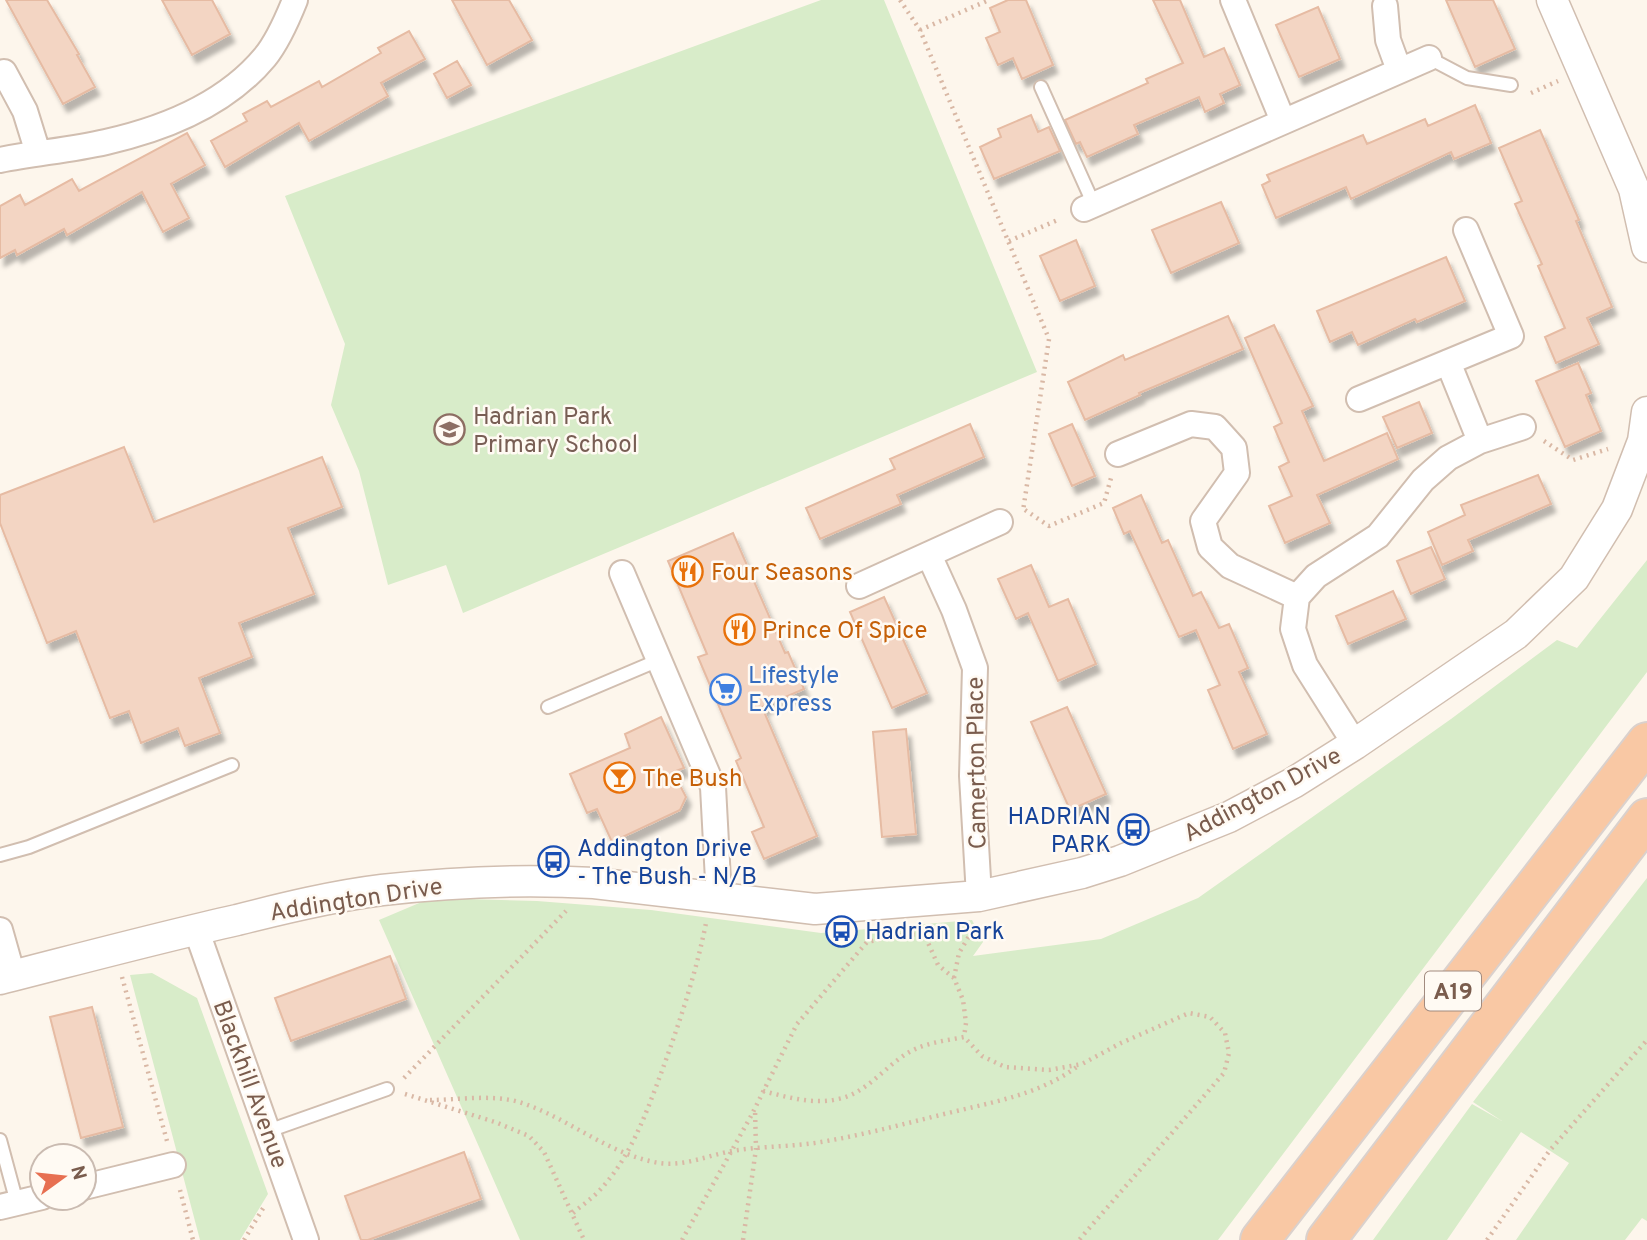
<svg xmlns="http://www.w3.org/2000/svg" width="1647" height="1240" font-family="Overpass,sans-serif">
	<defs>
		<filter id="shadow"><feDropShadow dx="4.5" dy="8" stdDeviation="2" flood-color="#0004"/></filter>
	</defs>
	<rect width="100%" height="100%" fill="#fdf6ec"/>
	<path fill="#d8ecc9" d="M821 0H884L1037 372 463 613 446 565 388 585 359 471 331 405 345 344 285 196Z
		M1647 560V672L1218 1240H520L379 920 431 898 537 901 651 910 821 933 972 920 983 942 973 956 1101 939 1198 898 1451 719 1557 640 1577 648Z
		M1647 878V1221L1642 1218 1625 1240H1516L1569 1163 1521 1132 1447 1240H1373L1472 1104 1502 1121 1473 1102Z
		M152 973 197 998 268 1194 240 1240H200L130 975Z"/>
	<path fill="#f3d5c3" stroke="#e6bba3" stroke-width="2" filter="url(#shadow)" d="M6 0H47L79 54 77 55 95 87 63 104Z
		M162 0H212L230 34 192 55Z
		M452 0H509L532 40 487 65Z
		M1008 0H1026L1053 65 1022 79 1013 58 998 65 986 38 1000 32 990 8Z
		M1153 0H1180L1204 57 1224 48 1240 85 1220 94 1224 103 1205 112 1199 97 1134 125 1138 134 1087 157 1080 142 1076 144 1065 120 1148 83 1146 79 1183 63Z
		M1446 0H1493L1515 49 1475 67Z
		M1318 7 1340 59 1299 77 1276 25Z
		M409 31 425 59 381 83 388 96 309 141 299 123 225 167 211 141 247 121 243 114 267 101 271 107 319 81 322 87 381 53 378 48Z
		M457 61 471 85 447 98 434 74Z
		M1475 105 1491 143 1454 159 1451 152 1351 199 1346 187 1276 218 1262 185 1270 181 1267 175 1363 135 1367 144 1425 119 1428 126Z
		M1031 115 1038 132 1049 127 1060 151 994 179 980 147 1001 137 998 129Z
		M1540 130 1579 220 1576 221 1612 307 1587 318 1599 344 1556 363 1545 337 1565 328 1538 266 1542 264 1515 204 1522 201 1499 148Z
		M187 133 205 165 171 184 189 218 163 232 142 192 67 235 64 229 17 255 15 250 0 258V206L20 195 25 205 72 179 79 191Z
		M1221 202 1239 243 1171 273 1152 230Z
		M1076 240 1095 286 1060 301 1040 256Z
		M1446 257 1465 301 1417 322 1415 319 1358 345 1352 332 1330 342 1317 311Z
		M1228 316 1243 349 1139 393 1140 395 1085 420 1068 382 1123 355 1125 360Z
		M1274 325 1313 406 1302 411 1324 461 1387 433 1398 459 1317 495 1330 523 1285 543 1269 506 1292 496 1279 467 1289 462 1274 427 1282 423 1245 338Z
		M1578 363 1591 393 1586 395 1601 431 1565 447 1536 381Z
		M1419 402 1432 433 1397 448 1383 417Z
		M970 424 984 457 897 495 901 504 820 539 806 508 895 469 890 459Z
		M1072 424 1095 476 1072 486 1049 434Z
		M124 447 154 522 322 457 342 507 288 528 314 594 239 623 252 657 199 678 220 733 185 746 178 728 141 743 129 711 110 718 76 631 47 643 0 523V495Z
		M1538 475 1551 504 1468 540 1473 551 1442 565 1428 532 1465 515 1461 505Z
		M1141 495 1162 543 1168 540 1193 596 1201 592 1219 628 1229 624 1248 668 1239 672 1267 734 1233 749 1208 690 1220 685 1196 630 1179 637 1130 531 1124 534 1113 508Z
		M733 533 785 653 788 652 804 689 762 707 817 836 764 859 752 832 764 827 736 761 741 758 698 657 707 654 668 561Z
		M1431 547 1445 579 1411 594 1397 561Z
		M1031 565 1049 607 1068 599 1096 664 1058 681 1028 613 1016 619 998 579Z
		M1393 591 1406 619 1348 644 1336 616Z
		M884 597 927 693 892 708 850 612Z
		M1067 707 1106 794 1070 810 1031 722Z
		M661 717 684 768 673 772 686 797 680 810 612 842 597 809 587 813 570 774 630 748 625 734Z
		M906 729 916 834 882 837 873 732Z
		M390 956 406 999 291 1041 275 998Z
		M92 1007 123 1127 81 1138 50 1017Z
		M464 1152 481 1199 368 1240H361L345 1196Z"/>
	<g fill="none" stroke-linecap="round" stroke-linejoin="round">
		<defs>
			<path id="service" d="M1429 58 1467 78 1511 85
				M1041 87 1094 205
				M548 707 659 660
				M0 855 29 847 232 765
				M268 1131 387 1089
				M0 1140 17 1203"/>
			<path id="minor" d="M1233 0 1283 121
				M1385 6 1388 40 1399 70
				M4 72 25 111 38 153
				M0 160C35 153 71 150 106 142 164 129 226 104 265 57 278 41 287 20 295 0
				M1084 209 1429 58
				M1448 362 1480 441
				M1359 399 1511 336 1466 230
				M1118 454 1191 424 1215 427 1234 448 1237 473 1203 521 1210 547 1230 566 1297 597
				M929 555 954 610 975 668 972 776 979 896
				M622 573 713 787 719 899
				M859 586 1000 522
				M1355 744 1305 665 1293 629 1297 597 1316 576 1378 536 1423 480 1448 458 1480 441 1523 427
				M196 929 306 1240
				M0 930 13 976
				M84 1187 173 1165
				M0 1207 42 1197"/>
			<path id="tertiary" d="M1552 0 1634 189 1647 247
				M0 979C79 959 157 938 237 920 284 908 333 896 382 890 452 882 523 879 594 883L815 909 979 896 1082 873 1120 861 1229 817 1293 783 1355 744 1516 634 1574 578 1617 509 1643 441 1647 412"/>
			<path id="trunk" d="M1260 1240 1647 742
				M1326 1240 1647 818"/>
		</defs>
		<use href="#service" stroke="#d1beb0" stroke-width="16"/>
		<use href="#minor" stroke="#d1beb0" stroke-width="28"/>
		<use href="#tertiary" stroke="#d1beb0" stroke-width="33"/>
		<use href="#trunk" stroke="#dad1cd" stroke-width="42"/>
		<path stroke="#d9b8a5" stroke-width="4.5" stroke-dasharray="2 5" stroke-linecap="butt" d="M900 0 920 30 1049 339 1023 511
			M920 30 989 0
			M1531 93 1558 81
			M1009 241 1060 219
			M1544 441 1573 460 1608 449
			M1025 510 1049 526 1104 503 1111 478
			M122 977 167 1141
			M954 978 959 953 975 926
			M404 1078 566 911
			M763 1091C787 1097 813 1105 838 1099 865 1094 884 1068 906 1054 923 1043 944 1041 964 1037L982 1056 1005 1067 1049 1070 1082 1064 1121 1043 1189 1013 1210 1017 1225 1033 1229 1053 1224 1073 1079 1240
			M405 1094 495 1122 529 1136 544 1152 584 1240
			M430 1100C458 1100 492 1094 519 1102 567 1117 605 1152 654 1162 682 1168 705 1156 732 1151 761 1146 792 1147 821 1142 869 1134 914 1121 961 1110 1003 1100 1043 1092 1078 1066
			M180 1190 193 1240
			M573 1213C581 1206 590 1200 598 1192 631 1158 647 1111 663 1068 680 1021 696 973 706 923
			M244 1240 265 1205
			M682 1240 751 1116 797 1024 867 942 907 934 925 936 938 965 954 978 963 1000 966 1023 964 1037
			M743 1240 756 1149 755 1109
			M1487 1240 1550 1150 1647 1040"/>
		<use href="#service" stroke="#fff" stroke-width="12"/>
		<use href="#minor" stroke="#fff" stroke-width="24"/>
		<use href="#tertiary" stroke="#fff" stroke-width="30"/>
		<use href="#trunk" stroke="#f9c8a4" stroke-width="38"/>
	</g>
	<defs>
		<symbol id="school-ring" viewBox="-11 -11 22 22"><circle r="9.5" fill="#fffaf3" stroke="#8d6e63" stroke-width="1.5"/><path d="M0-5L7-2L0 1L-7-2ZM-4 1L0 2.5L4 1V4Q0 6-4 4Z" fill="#8d6e63"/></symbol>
		<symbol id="restaurant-ring" viewBox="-11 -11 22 22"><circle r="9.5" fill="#fffaf3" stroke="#e8710a" stroke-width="1.5"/><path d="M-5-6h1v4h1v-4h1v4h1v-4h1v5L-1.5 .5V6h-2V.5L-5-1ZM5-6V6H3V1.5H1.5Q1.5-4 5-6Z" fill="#e8710a"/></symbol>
		<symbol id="supermarket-ring" viewBox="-11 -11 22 22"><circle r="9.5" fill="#fffaf3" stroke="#3f7fe0" stroke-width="1.5"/><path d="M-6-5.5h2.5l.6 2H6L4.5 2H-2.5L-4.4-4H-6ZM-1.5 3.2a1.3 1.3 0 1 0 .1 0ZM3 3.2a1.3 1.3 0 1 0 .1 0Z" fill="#3f7fe0"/></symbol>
		<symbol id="bar-ring" viewBox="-11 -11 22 22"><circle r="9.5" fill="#fffaf3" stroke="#e8710a" stroke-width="1.5"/><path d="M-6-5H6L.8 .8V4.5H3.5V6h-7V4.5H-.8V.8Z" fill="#e8710a"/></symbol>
		<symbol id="bus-ring" viewBox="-11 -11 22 22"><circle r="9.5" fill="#fffaf3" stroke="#1a4fb4" stroke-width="1.5"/><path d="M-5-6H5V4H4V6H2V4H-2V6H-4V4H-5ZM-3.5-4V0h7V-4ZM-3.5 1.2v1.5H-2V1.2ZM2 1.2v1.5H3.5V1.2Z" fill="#1a4fb4"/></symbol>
	</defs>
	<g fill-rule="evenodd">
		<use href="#school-ring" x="432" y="412" width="35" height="35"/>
		<use href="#restaurant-ring" x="670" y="554" width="35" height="35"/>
		<use href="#restaurant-ring" x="722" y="612" width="35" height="35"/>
		<use href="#supermarket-ring" x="708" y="672" width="35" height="35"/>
		<use href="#bar-ring" x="602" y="760" width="35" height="35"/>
		<use href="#bus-ring" x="1116" y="812" width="35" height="35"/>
		<use href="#bus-ring" x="536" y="844" width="35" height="35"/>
		<use href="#bus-ring" x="824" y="914" width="35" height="35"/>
	</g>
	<g text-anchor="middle" stroke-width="5" stroke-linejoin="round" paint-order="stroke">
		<rect fill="#fffaf3" stroke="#a28b7f" stroke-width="2" x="1425" y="971.5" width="56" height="39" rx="5"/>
		<g font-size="23" font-weight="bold" fill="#7a5c4d">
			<text x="1453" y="999">A19</text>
		</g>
		<g font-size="24" fill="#785e54" stroke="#fffaf3" text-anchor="start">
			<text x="473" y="424">Hadrian Park<tspan x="473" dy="28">Primary School</tspan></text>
		</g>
		<g font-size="24" fill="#c56008" stroke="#fffaf3" text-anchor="start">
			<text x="711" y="580">Four Seasons</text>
			<text x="762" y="638">Prince Of Spice</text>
			<text x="642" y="786">The Bush</text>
		</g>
		<g font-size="24" fill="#366cbe" stroke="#fffaf3" text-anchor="start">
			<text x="748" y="683">Lifestyle<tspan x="748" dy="28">Express</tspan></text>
		</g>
		<g font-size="24" fill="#7a5c4d" stroke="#fffaf3">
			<text transform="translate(976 763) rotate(-91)" y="8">Camerton Place</text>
			<text transform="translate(1262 794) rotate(-28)" y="8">Addington Drive</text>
			<text transform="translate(356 899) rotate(-9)" y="8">Addington Drive</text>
			<text transform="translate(251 1084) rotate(70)" y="8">Blackhill Avenue</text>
		</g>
		<g font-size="24" fill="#164399" stroke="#fffaf3" text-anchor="start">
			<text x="1111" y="824" text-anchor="end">HADRIAN<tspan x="1111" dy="28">PARK</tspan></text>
			<text x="577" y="856">Addington Drive<tspan x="577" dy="28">- The Bush - N/B</tspan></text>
			<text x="865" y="939">Hadrian Park</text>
		</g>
	</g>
	<g transform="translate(63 1177) rotate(75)"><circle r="33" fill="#fffaf3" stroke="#cabbb1" stroke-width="2"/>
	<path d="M0-5L12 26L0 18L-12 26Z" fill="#e76f51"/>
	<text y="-10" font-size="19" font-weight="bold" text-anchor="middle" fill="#7a5c4d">N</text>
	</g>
</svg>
